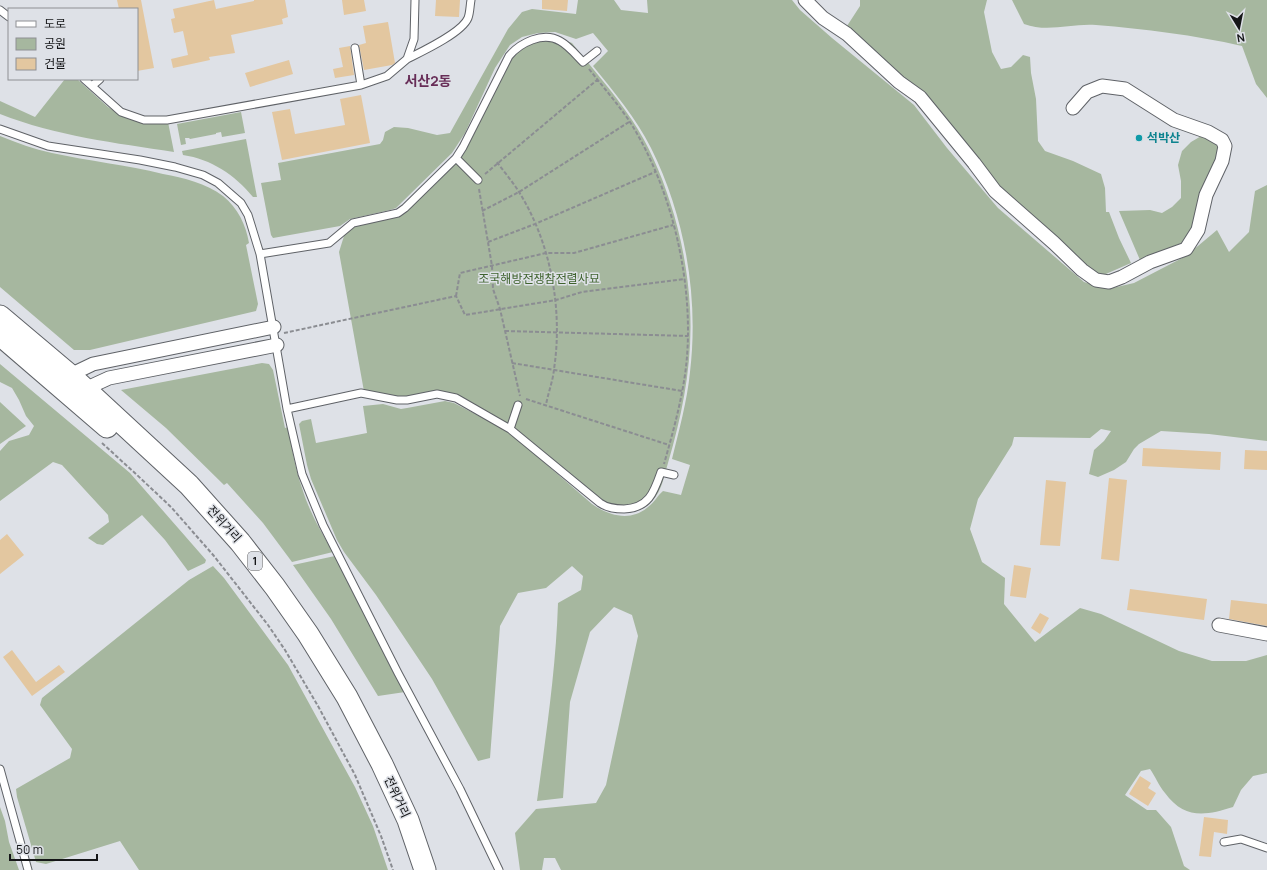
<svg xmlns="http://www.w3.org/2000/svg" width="1267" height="870" font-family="Manrope,'Noto Sans KR',sans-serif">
	<rect width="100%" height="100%" fill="#dee1e7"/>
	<path fill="#a6b79f" d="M578 0H614L621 10 648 13 647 0H792L800 10 832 38 914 105 947 148 998 208 1084 282 1108 289 1134 283 1186 256 1217 230 1229 252 1249 232 1255 191 1267 185V441L1209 434 1161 431 1139 444 1134 449 1126 462 1114 470 1098 477 1089 474 1094 450 1104 441 1111 431 1101 429 1090 438 1014 437 1012 445 978 499 970 529 982 562 1005 578 1004 604 1035 642 1080 608 1101 614 1179 651 1212 661H1246L1267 655V773L1253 776 1241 790 1233 807C1205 816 1184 819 1165 793 1159 786 1155 776 1150 769L1141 771 1125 795 1147 810H1156L1171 827 1184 866 1190 870H561L555 858H544L542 870H520L515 833 536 809 596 803 606 785 638 636 632 615 614 607 590 632 570 702 563 798 537 801C546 735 556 669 558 603L581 590 583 576 572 566 546 588 518 593 500 626 490 758 478 761 432 679 376 595 344 552 337 540 311 479 307 465 299 424 302 421 311 419 316 443 367 433 363 406 383 404 401 409 407 408 445 401 454 403 508 431 592 504C609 516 631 522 648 507 654 503 657 496 663 491L681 495 690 465 672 459C679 430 687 402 690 372 699 297 685 216 651 148 636 118 614 92 593 66L608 51 593 33 576 39 555 32 538 33 522 37 510 45 495 68 465 133 452 153 396 208 390 210 350 219 340 226 273 238 271 235 261 183 281 180 278 163 380 144 383 140 385 132 394 127 408 128 437 135 450 133 508 29 522 12 532 9 576 14Z
		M860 0H987L984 12 992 52 1001 69 1011 67 1023 55 1030 57 1031 73 1036 99 1038 141 1045 151 1073 161 1101 174 1105 188 1106 212H1109L1119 238 1131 263 1099 277 1054 238 992 178 907 81 847 26 860 6Z
		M1012 0H1267V98L1256 84 1242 46C1194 35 1145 29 1096 25 1072 23 1048 33 1024 24Z
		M533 37 562 39 572 43C592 68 614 93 632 120 648 144 661 173 670 202 681 235 688 272 690 308 693 361 683 412 668 463 664 476 662 491 652 501 638 516 619 514 601 508L509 430 456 400 438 396 406 403 396 404 365 397 339 252 344 236 351 222 398 210 454 156 461 145 508 54C514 45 522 41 533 37Z
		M65 79H77L108 107 119 114 168 122 174 152C116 143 56 136 0 114V101L35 117Z
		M241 112 245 133 222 137 221 132 216 133V134L190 139 189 138H185L186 144 181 145 177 124Z
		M1203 135 1217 144 1220 153 1206 179 1200 198 1194 229 1184 242 1140 260 1119 211 1150 210 1162 213 1172 207 1181 198V181L1178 165 1182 151 1191 142Z
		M0 136C17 143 34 149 52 153 89 161 127 165 163 174 184 178 206 183 223 196 238 208 246 225 249 243L246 245 258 304 256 311 90 350H74L0 287Z
		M246 139 257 197H253C235 175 211 159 183 155L182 151Z
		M262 363 269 364 273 370 285 428 288 427C292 448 295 468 302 488 309 511 321 532 333 552L292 562 263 523 227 483 224 485 166 428 121 390Z
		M0 364 130 473 206 560 205 563 188 571 165 540 142 515 103 545 97 544 88 538 109 522 108 515 62 465 53 462 0 501V451L9 441 29 435 34 426 26 416 19 400 12 388 0 382Z
		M0 402 26 426 0 444Z
		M335 556 405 692 378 696 331 619 293 565Z
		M213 566 224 578 288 665 355 787 373 826 388 870H139L120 841 46 864 36 862 17 797 16 789 70 758 72 749 40 705 42 698 189 580Z
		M0 807 5 821 9 842 19 870H0Z"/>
	<path fill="#e3c7a0" d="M117 0H141L154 68 137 71V9H119Z
		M214 0 216 9 254 1V0H285L288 17 282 19 283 24 231 35 235 53 209 57 210 60 173 68 171 59 188 55 183 31 174 33 171 19 175 18 173 9Z
		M342 0H364L366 11 344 15Z
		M436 0H460L459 17 435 16Z
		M542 0H568L567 11 542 9Z
		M388 22 395 63 392 65 364 70 359 45 366 43 363 26Z
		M350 46 354 75 335 78 333 69 343 67 339 48Z
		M289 60 293 74 250 87 245 73Z
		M361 95 370 143 282 160 272 112 290 109 295 134 345 125 340 99Z
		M1143 448 1221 452 1220 470 1142 466Z
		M1245 450 1267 451V470L1244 469Z
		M1109 478 1127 480 1119 561 1101 559Z
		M1046 480 1066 482 1060 546 1040 545Z
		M7 534 24 555 0 574V540Z
		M1014 565 1031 568 1026 598 1010 596Z
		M1130 589 1207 599 1204 620 1127 610Z
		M1231 600 1267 604V626L1229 619Z
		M1040 613 1049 618 1040 634 1031 628Z
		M12 650 36 682 59 665 65 672 32 696 3 657Z
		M1140 776 1151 783 1148 788 1156 793 1148 806 1129 794Z
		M1204 817 1228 820 1227 834 1214 832 1211 857 1199 856Z"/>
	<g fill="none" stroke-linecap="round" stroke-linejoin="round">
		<defs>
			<path id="service" d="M0 10 9 17
				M355 48 361 85
				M407 59C421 52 462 33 468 18 470 13 470 5 471 0
				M84 79 121 112 144 120H167L361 85 387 76 407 59 414 39 415 0
				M92 86 100 79
				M0 129 48 146 140 160 175 167 203 175 218 183 241 203 248 215 260 254 287 409 302 474 323 525 398 673 460 789 499 870
				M456 158 478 180
				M260 254 329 243 353 223 398 213 405 208 456 158 463 147 509 56C520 43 543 31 560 41 569 46 576 55 583 62L597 51
				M287 409 361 393 397 400H407L437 394 456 398 510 429 600 503C607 508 615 509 624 509 649 508 654 492 661 472L674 475
				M510 429 518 405
				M0 769 28 870
				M1224 842 1241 839 1267 848"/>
			<path id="minor" d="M805 0 823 18 847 34 899 82 920 97 974 163 995 191 1054 243 1082 270 1096 280 1109 282 1122 277 1150 262 1186 249 1198 230 1206 195 1222 161 1225 146 1222 140 1208 132 1174 120 1125 89 1102 86 1087 92 1073 108
				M70 375 93 364 274 327
				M85 389 109 378 277 345
				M1219 625 1267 634"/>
			<path id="primary" d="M0 316 70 375 189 485 240 542 275 587 308 634 347 697 382 764 408 820 425 870
				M0 335 107 427"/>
		</defs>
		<use href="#service" stroke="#5f6267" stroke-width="9"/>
		<use href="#minor" stroke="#5f6267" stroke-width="15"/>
		<use href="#primary" stroke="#5f6267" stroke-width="23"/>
		<path stroke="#8b8d92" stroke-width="2" stroke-dasharray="4 2" stroke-linecap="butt" d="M589 69C603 87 618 104 630 122 673 190 695 287 686 367 682 400 673 432 664 464
			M497 162C504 172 513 182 519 192 551 243 563 310 554 369 553 381 548 393 546 405
			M485 174 597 80
			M479 189 492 266 493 289 500 309 520 396
			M482 211 519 192 629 122
			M488 242 535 224 655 172
			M456 296 460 273 546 253H574L673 225
			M505 331 688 336
			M284 333 456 296 465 315 556 300 582 292 684 279
			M512 363 682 391
			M526 399 669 445
			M102 443 137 475 171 507 214 556 268 625 285 650 318 706 355 775 381 836 393 870"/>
		<use href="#service" stroke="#fff" stroke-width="7"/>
		<use href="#minor" stroke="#fff" stroke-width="13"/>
		<use href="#primary" stroke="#fff" stroke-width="21"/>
	</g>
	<circle fill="#0f9aa8" stroke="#dee1e7" stroke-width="1.5" cx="1139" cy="138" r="4"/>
	<g text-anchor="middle" stroke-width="3" stroke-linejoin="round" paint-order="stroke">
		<rect fill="#dee1e7" stroke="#515356" stroke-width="1" x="248" y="552" width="14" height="18" rx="3"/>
		<g font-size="11" font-weight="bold" fill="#151618">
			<text x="255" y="565">1</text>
		</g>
		<g font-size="12" font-weight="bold" fill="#0d838f" stroke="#dee1e7" text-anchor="start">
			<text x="1147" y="142">석박산</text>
		</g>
		<g font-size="12" fill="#3f632e" stroke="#dee1e7">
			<text x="539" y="283">조국해방전쟁참전렬사묘</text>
		</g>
		<g font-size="12" fill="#151618" stroke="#dee1e7">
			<text transform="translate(224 524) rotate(48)" y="4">전위거리</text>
			<text transform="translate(397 797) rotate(65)" y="4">전위거리</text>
		</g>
		<g font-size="14" font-weight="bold" fill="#672d57" stroke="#dee1e7">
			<text x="428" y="86">서산2동</text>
		</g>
	</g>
	<rect x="8" y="8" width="130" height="72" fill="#dee1e7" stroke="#8e9094"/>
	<rect x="16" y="21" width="20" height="6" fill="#ffffff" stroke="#8e9094"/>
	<text x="44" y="28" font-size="12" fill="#151618">도로</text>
	<rect x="16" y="38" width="20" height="12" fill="#a6b79f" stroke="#8e9094"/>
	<text x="44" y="48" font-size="12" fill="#151618">공원</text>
	<rect x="16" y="58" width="20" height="12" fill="#e3c7a0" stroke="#8e9094"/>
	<text x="44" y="68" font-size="12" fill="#151618">건물</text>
	<g transform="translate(1239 28) rotate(170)" stroke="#dee1e7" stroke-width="3" paint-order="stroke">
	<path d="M0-3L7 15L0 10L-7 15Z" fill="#151618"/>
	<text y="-6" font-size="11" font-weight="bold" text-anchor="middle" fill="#151618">N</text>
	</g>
	<path d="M10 854v6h87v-6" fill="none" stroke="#151618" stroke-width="2"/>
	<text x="16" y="854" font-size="12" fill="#151618" stroke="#dee1e7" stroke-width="3" paint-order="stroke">50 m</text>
</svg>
